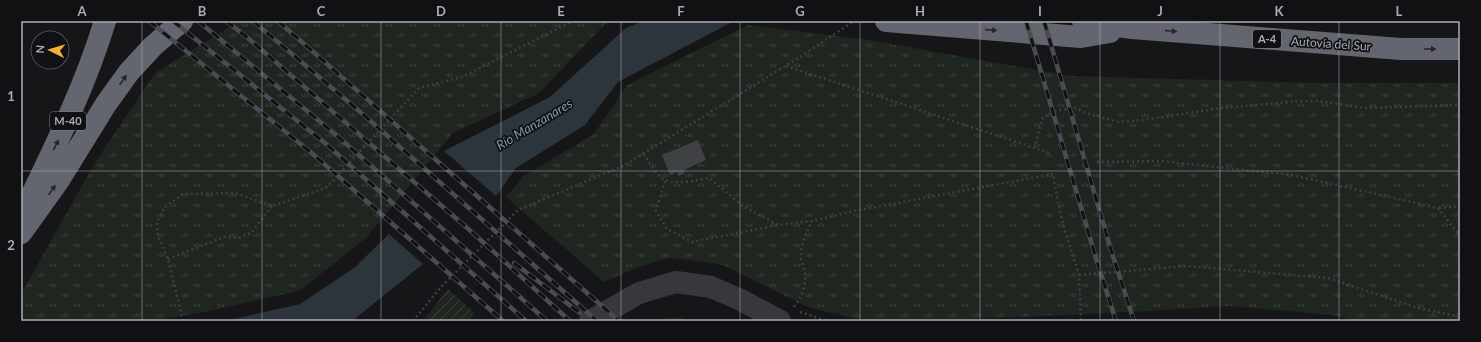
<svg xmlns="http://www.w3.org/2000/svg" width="1481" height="342" font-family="Lato,sans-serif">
	<defs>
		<pattern id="park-tufts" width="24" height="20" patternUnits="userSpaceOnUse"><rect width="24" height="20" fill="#1e261f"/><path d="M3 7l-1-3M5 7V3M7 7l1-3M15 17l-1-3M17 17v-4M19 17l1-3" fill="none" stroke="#3c433d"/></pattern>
		<pattern id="garden-furrows" width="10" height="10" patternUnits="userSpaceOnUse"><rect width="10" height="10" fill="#1e261f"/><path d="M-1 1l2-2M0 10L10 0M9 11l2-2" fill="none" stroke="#3c433d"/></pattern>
	</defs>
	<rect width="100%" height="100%" fill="#161618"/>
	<path fill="url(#park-tufts)" d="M239 21H608L539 93 453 133 366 238 299 291 204 312 152 321H21V294L96 161 155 73Z
		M748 25 869 40 1070 76 1318 83H1460V321H1361L1332 315 1230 306 1151 311 945 320 868 321 810 308 723 265 691 260 668 258 639 267 604 282 506 197 524 176 594 134 627 85Z
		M679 317 688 321H644Z"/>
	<path fill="url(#garden-furrows)" d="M448 289 475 313 469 321H423Z"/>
	<path fill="#2c353c" d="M644 21H734L618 82 585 125 516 168 496 196 423 264 352 321H225L300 304 354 268 389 234 444 151 550 97 626 28Z"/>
	<path fill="#161618" d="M444 151 496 196 423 264 389 234Z"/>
	<path fill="#404145" d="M698 140 706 160 684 170 685 173 679 176 677 172 670 175 662 155Z"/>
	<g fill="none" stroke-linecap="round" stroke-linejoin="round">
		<path stroke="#3d3f44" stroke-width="2.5" stroke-dasharray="2 3" stroke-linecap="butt" d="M786 66 1050 153
			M1034 148 1043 117 1059 110 1075 108 1089 114 1118 122 1143 120 1221 108 1302 101H1318L1366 108 1460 105
			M644 154C649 162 656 176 665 180 676 185 698 180 709 178L743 206 778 225 812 221 854 211 1053 174 1058 202 1065 231 1079 275 1081 321
			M1097 162 1161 161 1292 175 1438 208 1460 236
			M665 181 656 211 667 229 692 242 778 225
			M1439 208 1460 206
			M168 259 224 237 239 238 251 233 272 206
			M1079 275 1187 266 1328 278 1418 308 1460 317
			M794 307C802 296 806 287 805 272 804 267 801 262 801 257 800 245 807 233 811 222
			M800 312 827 321
			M183 321 168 259 158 236 157 222 165 207 183 194 235 193 272 206 326 188 419 88 462 77 573 21
			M413 321 441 287 518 210 623 166 800 57 854 21"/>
		<path stroke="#37383d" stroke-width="22" d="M590 321 639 293 676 282 711 287 741 300 780 321"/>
		<path stroke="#63666e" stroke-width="22" d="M886 21 1081 37 1110 32
			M1083 21 1132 28 1401 49H1460
			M24 211C54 149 85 87 105 21
			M21 233 59 180 106 104 129 72 153 46 182 21"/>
		<defs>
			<path id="rail" d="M149 21 314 155 503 321
				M173 21 326 144 526 321
				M198 21 335 134 547 321
				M226 21 248 38 473 233 570 321
				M253 21 358 110 597 321
				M278 21 619 321
				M1026 21 1095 255 1116 321
				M1044 21 1111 250 1134 321
				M514 263 580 313"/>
		</defs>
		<use href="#rail" stroke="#4a4c52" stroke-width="4.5"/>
		<use href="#rail" stroke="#111113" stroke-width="3" stroke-dasharray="9" stroke-linecap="butt"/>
	</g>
	<defs><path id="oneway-solid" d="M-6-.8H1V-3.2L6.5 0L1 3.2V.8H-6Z"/></defs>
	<g fill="#26262a">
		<use href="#oneway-solid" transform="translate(991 30) rotate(4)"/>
		<use href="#oneway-solid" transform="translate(1171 31) rotate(4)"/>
		<use href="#oneway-solid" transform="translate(1430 49)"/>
		<use href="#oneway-solid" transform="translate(123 80) rotate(-55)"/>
		<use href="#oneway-solid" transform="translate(56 145) rotate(-64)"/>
		<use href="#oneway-solid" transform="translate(52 190) rotate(-54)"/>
	</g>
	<path fill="none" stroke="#a8adb8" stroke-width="1" stroke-opacity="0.55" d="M142 21V321M262 21V321M381 21V321M501 21V321M621 21V321M740 21V321M860 21V321M980 21V321M1100 21V321M1220 21V321M1339 21V321M21 171H1460"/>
	<g text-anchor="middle" stroke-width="3.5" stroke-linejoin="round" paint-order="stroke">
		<g fill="#111113" stroke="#7b7e86" stroke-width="1">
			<rect x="1253" y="30" width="28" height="18" rx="3"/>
			<rect x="50" y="112" width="36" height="18" rx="3"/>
		</g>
		<g font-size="11" font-weight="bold" fill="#a8adb8">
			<text x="1267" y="43">A-4</text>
			<text x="68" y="125">M-40</text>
		</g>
		<g font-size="12" fill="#a8adb8" stroke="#111113">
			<text transform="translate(1331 44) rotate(4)" y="4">Autovía del Sur</text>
		</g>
		<g font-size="13" font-style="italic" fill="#7f9bb3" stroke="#111113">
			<text transform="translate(534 124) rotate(-31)" y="5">Río Manzanares</text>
		</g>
	</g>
	<rect width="1481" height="342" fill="none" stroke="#111113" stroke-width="44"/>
	<g transform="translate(50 50) rotate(275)"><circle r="19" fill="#111113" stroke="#4d4f55"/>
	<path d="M0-3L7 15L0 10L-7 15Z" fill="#f2b134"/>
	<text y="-6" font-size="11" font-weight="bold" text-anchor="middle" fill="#a8adb8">N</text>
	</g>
	<rect x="22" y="22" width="1437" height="298" fill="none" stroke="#a8adb8" stroke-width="1.5"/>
	<g font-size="13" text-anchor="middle" font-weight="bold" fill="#a8adb8">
		<text x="82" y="16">A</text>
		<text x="202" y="16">B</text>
		<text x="321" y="16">C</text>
		<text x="441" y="16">D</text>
		<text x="561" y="16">E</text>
		<text x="681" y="16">F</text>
		<text x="800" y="16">G</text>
		<text x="920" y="16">H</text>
		<text x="1040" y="16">I</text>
		<text x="1160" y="16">J</text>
		<text x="1279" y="16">K</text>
		<text x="1399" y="16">L</text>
		<text x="11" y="101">1</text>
		<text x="11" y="250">2</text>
	</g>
</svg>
